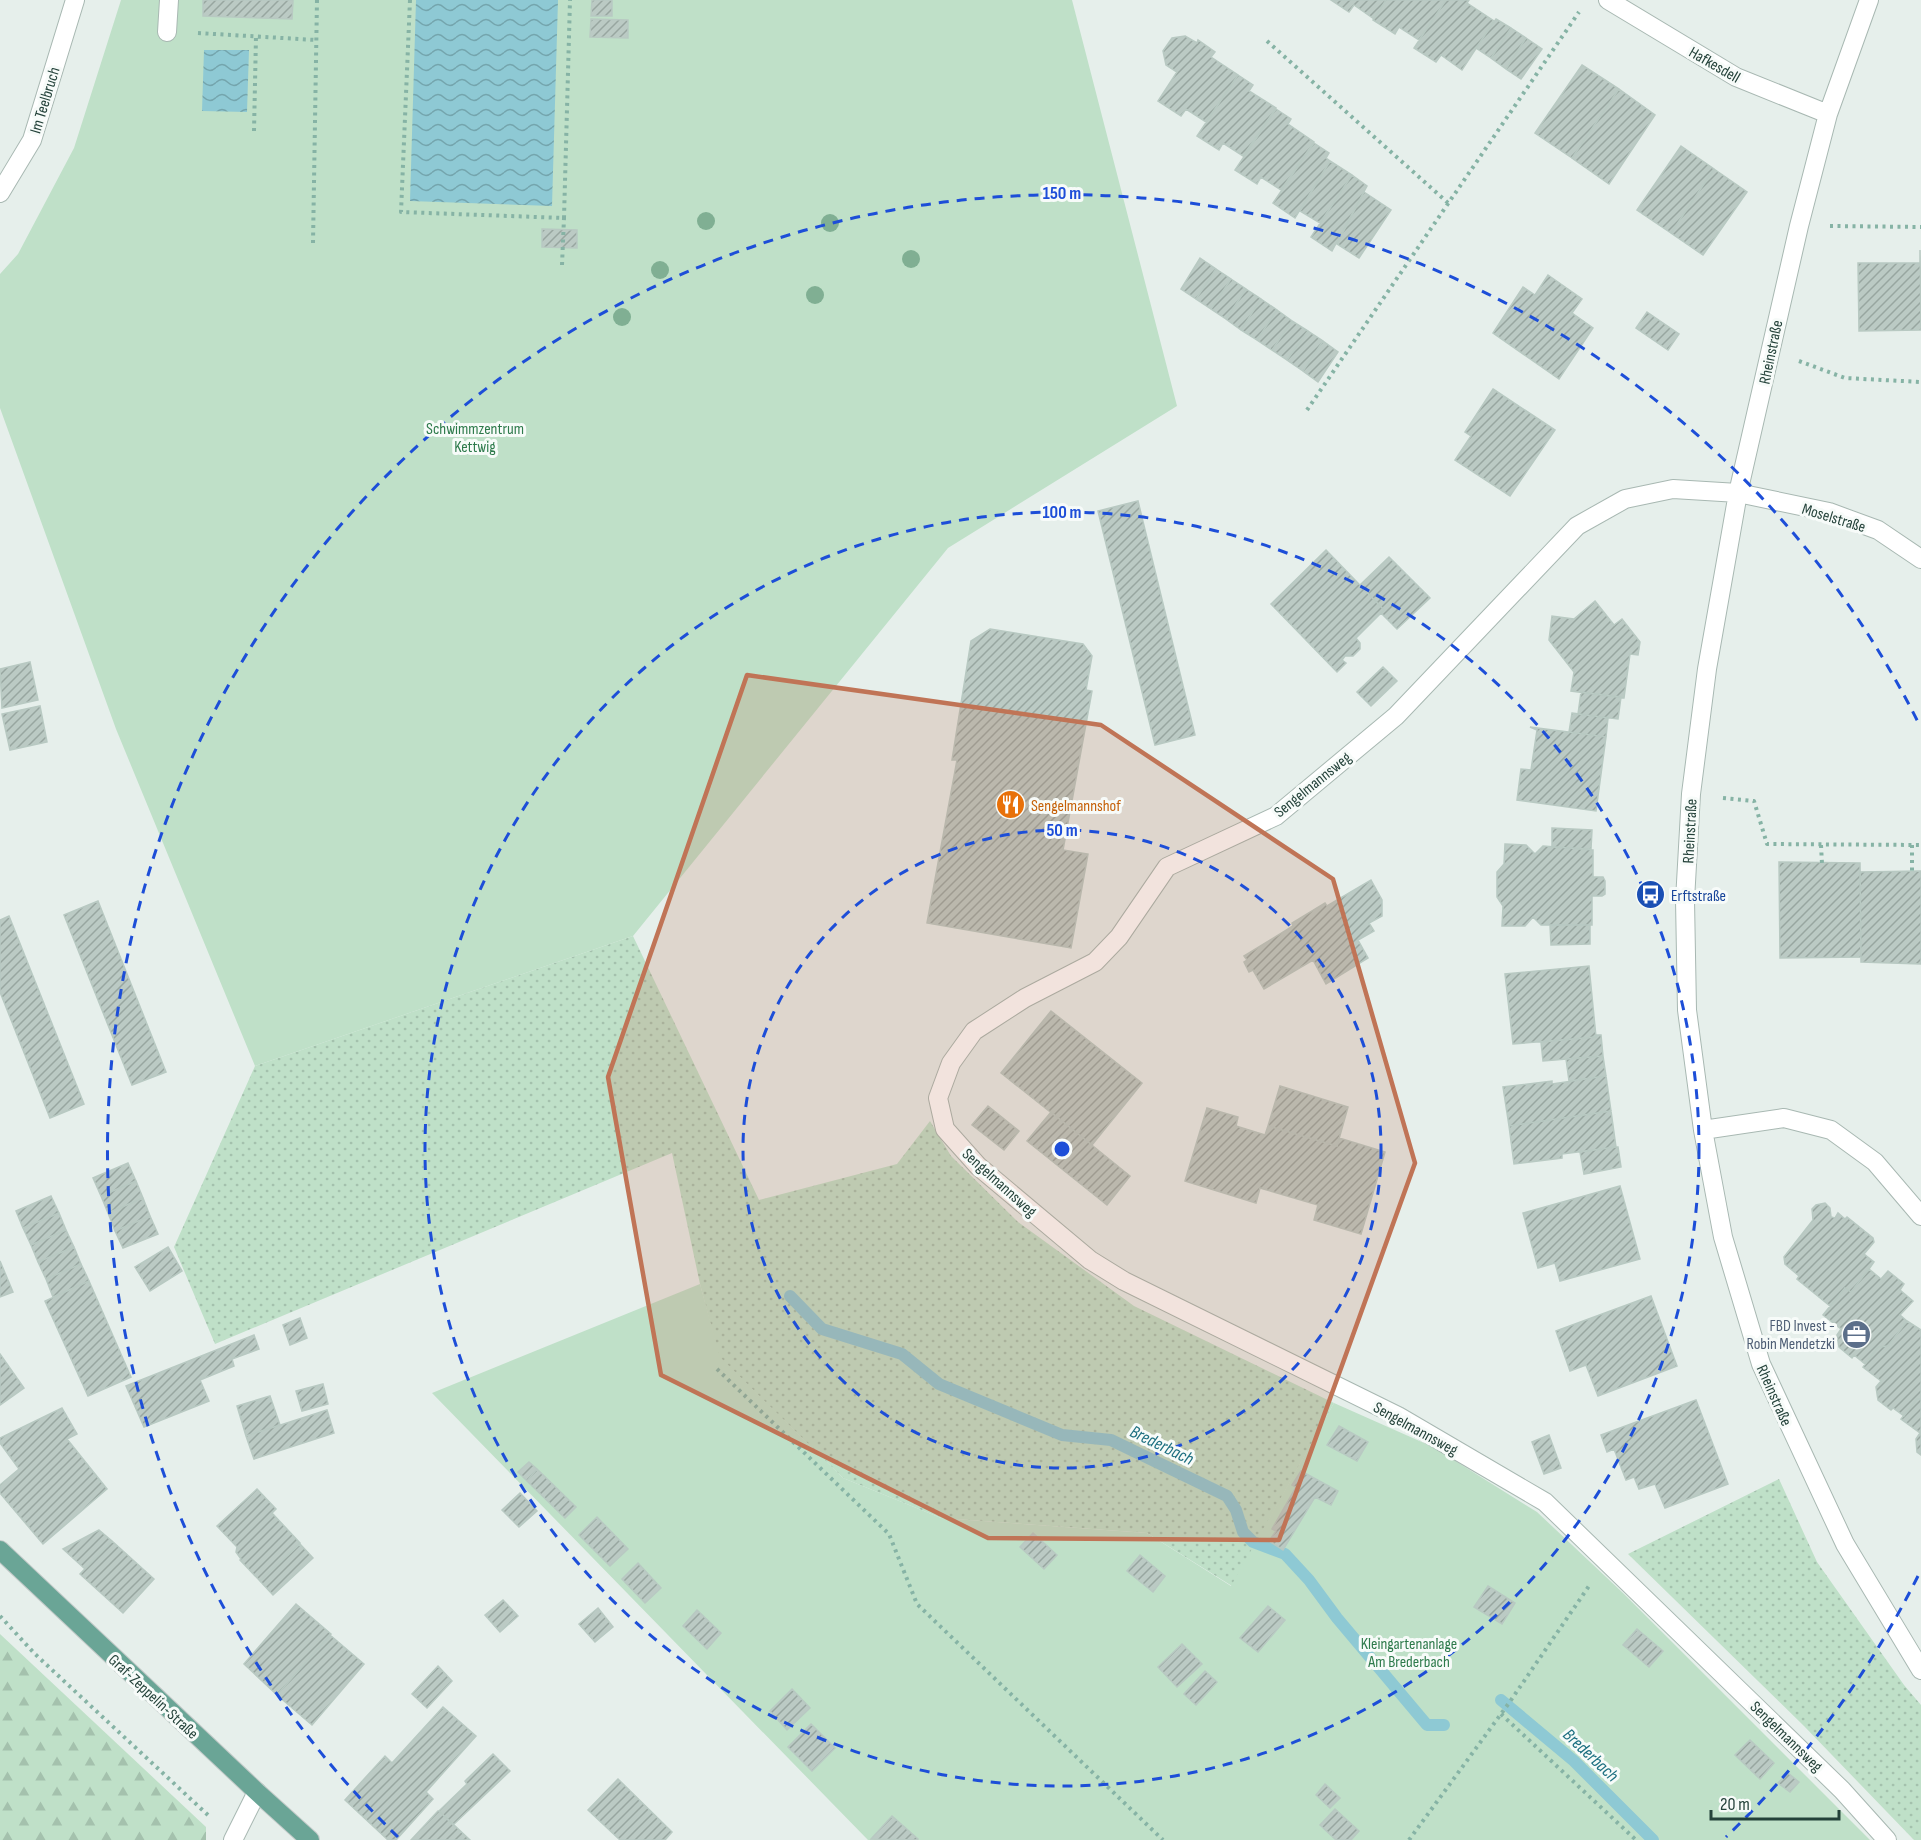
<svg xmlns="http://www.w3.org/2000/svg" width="1921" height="1840" font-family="'Sofia Sans Condensed',sans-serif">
	<defs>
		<pattern id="grass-dots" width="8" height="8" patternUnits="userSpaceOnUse" patternTransform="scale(1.5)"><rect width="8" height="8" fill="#bfe0c8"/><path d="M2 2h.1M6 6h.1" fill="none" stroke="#a4c1ad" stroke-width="1.8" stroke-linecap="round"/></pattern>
		<pattern id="forest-firs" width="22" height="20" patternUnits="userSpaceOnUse" patternTransform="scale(1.5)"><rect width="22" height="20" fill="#bfe0c8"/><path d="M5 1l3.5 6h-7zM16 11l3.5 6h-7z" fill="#a4c1ad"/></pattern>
		<pattern id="water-waves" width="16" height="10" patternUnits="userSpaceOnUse" patternTransform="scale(1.5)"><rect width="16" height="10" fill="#8ec9d4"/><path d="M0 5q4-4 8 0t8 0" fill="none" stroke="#74a5ad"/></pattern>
		<pattern id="building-hatch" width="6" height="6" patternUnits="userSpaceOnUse" patternTransform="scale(1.5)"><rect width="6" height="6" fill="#bbcac4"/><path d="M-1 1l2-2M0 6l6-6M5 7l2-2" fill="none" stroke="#98a6a0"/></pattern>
	</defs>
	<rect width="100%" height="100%" fill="#e6efeb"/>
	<path fill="url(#grass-dots)" d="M633 936 759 1200 897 1164 930 1121 951 1156 1018 1222 1134 1306 1334 1403 1232 1586 1147 1533 941 1518 843 1478 719 1357 700 1284 672 1153 215 1344 174 1247 255 1066Z
		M1779 1479 1817 1562 1904 1685 1921 1705V1840H1914L1804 1726 1628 1554Z"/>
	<path fill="url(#forest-firs)" d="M0 1634 206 1827V1840H0Z"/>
	<path fill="#bfe0c8" d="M121 0H1072L1177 406 948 548 633 936 255 1066 116 729 0 408V274L18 254 74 148Z
		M700 1284 720 1357 843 1478 941 1518 1147 1533 1231 1586 1334 1403 1433 1447 1537 1512 1623 1593 1870 1840H868L432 1393Z"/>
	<path fill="url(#water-waves)" d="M416 0H558L552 206 410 201Z
		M204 50H249L247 112 202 111Z"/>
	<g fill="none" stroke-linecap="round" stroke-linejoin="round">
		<path stroke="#8ec9d4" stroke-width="12" d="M790 1296 822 1329 902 1354 939 1384 1062 1435 1111 1440 1227 1496 1236 1510 1243 1532 1253 1542 1285 1554 1309 1580 1337 1618 1427 1725H1444
			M1501 1700 1574 1761 1653 1840"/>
	</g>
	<path fill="url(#building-hatch)" stroke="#b8c9c2" stroke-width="1.5" d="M203 0H293L292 19 203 16Z
		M592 0H612V16H591Z
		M1331 0H1386L1374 19 1354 5 1349 12Z
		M1386 0H1446L1419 40 1399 27 1395 34 1373 20Z
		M1446 0H1469L1467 3 1494 21 1462 70 1441 55 1436 62 1414 48Z
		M591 19 628 20V38L590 37Z
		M1496 19 1511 28 1491 58 1476 48Z
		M1511 28 1526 38 1506 69 1491 58Z
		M1185 36 1197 43 1198 40 1215 52 1211 57 1238 75 1206 122 1186 109 1181 116 1158 101 1177 72 1166 65 1163 51 1172 38Z
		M1526 38 1542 49 1521 79 1506 69Z
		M1582 65 1619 89 1572 158 1535 133Z
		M1238 75 1253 85 1249 91 1276 108 1243 156 1223 143 1219 150 1197 136Z
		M1619 89 1655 115 1609 184 1572 158Z
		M1276 109 1291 119 1288 124 1314 142 1281 190 1261 177 1257 184 1235 170Z
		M1314 143 1329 153 1326 158 1330 161 1295 218 1273 203Z
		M1681 146 1714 169 1671 233 1637 210Z
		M1330 161 1352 175 1320 223 1300 211Z
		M1714 169 1747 192 1703 255 1671 233Z
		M1352 175 1367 186 1332 251 1311 237Z
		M1364 192 1391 210 1359 258 1337 244Z
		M542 229 577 230V248L542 247Z
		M1920 250 1921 330 1859 331 1858 263H1920Z
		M1200 258 1216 269 1196 299 1181 289Z
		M1216 269 1231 279 1211 309 1196 299Z
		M1548 275 1582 299 1572 313 1593 328 1559 379 1493 333 1523 287 1535 295Z
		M1231 279 1246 289 1226 319 1211 309Z
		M1246 289 1261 299 1241 330 1226 319Z
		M1261 299 1277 310 1257 340 1241 330Z
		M1277 310 1292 321 1272 350 1257 340Z
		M1647 312 1679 334 1668 350 1636 328Z
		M1292 321 1308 331 1287 360 1272 350Z
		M1308 331 1323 341 1303 371 1287 360Z
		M1323 341 1338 352 1318 382 1303 371Z
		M1493 389 1555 430 1510 496 1455 460 1471 436 1465 432Z
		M1138 501 1195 735 1155 745 1098 511Z
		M1326 550 1384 610 1356 638 1360 643V649L1353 656H1345L1342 660 1346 663 1337 672 1271 604Z
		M1389 557 1430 598 1397 629 1381 613 1384 610 1360 585Z
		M1595 601 1614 625 1622 619 1640 642 1638 655 1630 654 1624 698 1571 691 1574 672 1549 640 1552 616 1574 619Z
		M990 629 1083 644 1092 656 1086 690 1092 691 1063 850 1088 854 1071 948 927 923 957 760H952L971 641Z
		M30 662 38 700 2 708 0 669Z
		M1383 667 1397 681 1371 706 1357 692Z
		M1581 692 1621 697 1618 719 1578 714Z
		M40 706 47 742 10 750 2 714Z
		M1572 713 1608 718 1606 737 1569 732Z
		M1530 727 1606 737 1596 811 1517 800 1521 769 1531 770 1537 730Z
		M1552 828 1592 830 1591 849 1552 847Z
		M1505 844 1526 845 1535 854 1543 846 1593 850V877H1603L1605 881V894L1602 896H1592V925H1541L1533 917 1525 926H1502L1503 906 1497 897V872L1504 864Z
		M1779 862 1860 863 1861 957 1780 958Z
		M1921 871V964L1861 962 1860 872Z
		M1371 880 1382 900V916L1369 923 1374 931 1358 940 1368 958 1326 984 1313 960 1264 989 1253 970 1249 972 1244 962 1247 960 1244 956 1293 926 1292 923 1325 903 1327 906Z
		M98 901 166 1072 132 1085 64 915Z
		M9 916 84 1104 50 1118 0 992V920Z
		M1550 925H1590V944L1551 945Z
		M1589 966 1596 1037 1513 1044 1505 974Z
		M1051 1011 1142 1083 1092 1145 1001 1073Z
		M1596 1035H1601L1603 1056 1543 1061 1541 1042 1596 1037Z
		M1603 1056 1606 1076 1569 1081 1566 1059Z
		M1606 1076 1611 1111 1509 1126 1503 1087 1552 1081V1084Z
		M1280 1086 1348 1107 1337 1146 1268 1126Z
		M988 1106 1019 1131 1004 1150 972 1125Z
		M1207 1108 1238 1117 1236 1126 1265 1135 1268 1126 1337 1146 1339 1138 1385 1152 1361 1234 1314 1220 1318 1205 1260 1188 1256 1203 1185 1181Z
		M1611 1111 1616 1147 1562 1154V1158L1514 1164 1509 1126Z
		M1051 1112 1130 1176 1107 1205 1027 1141Z
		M1616 1147H1618L1621 1167 1584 1174 1580 1152Z
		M128 1163 136 1181 101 1196 93 1178Z
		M136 1181 143 1198 108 1213 101 1196Z
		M1620 1186 1640 1259 1560 1281 1555 1263 1538 1268 1523 1213Z
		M51 1196 59 1213 23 1228 16 1211Z
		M143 1198 150 1216 115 1231 108 1213Z
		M1825 1203 1830 1208 1831 1217 1835 1218 1838 1213 1845 1219 1847 1217 1873 1238 1874 1242 1864 1254 1874 1262 1869 1269 1851 1292 1845 1288 1830 1306 1797 1279 1799 1276 1785 1264 1784 1257 1813 1220 1812 1209 1816 1205Z
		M59 1213 66 1230 31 1245 23 1228Z
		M150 1216 158 1234 123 1248 115 1231Z
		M66 1230 74 1247 38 1262 31 1245Z
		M74 1247 81 1264 46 1279 38 1262Z
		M168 1247 182 1271 150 1291 135 1267Z
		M0 1261 13 1292 0 1297Z
		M81 1264 89 1281 53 1297 46 1279Z
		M1869 1269 1881 1279 1888 1271 1904 1284 1900 1290 1913 1301 1900 1315 1907 1321 1888 1346 1878 1347 1865 1364 1854 1355 1852 1358 1839 1347 1837 1335 1841 1329 1823 1315 1845 1288 1851 1292Z
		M89 1281 131 1377 88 1396 45 1301Z
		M1651 1296 1677 1366 1598 1396 1586 1365 1570 1371 1556 1331Z
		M300 1318 307 1338 290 1345 283 1325Z
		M1907 1321 1921 1330V1399H1917L1904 1416 1893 1408 1891 1410 1878 1400 1876 1387 1881 1381 1863 1367 1878 1347 1888 1346Z
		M254 1335 259 1349 232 1359 234 1366 200 1380 209 1401 144 1427 126 1386Z
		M0 1354 24 1388 0 1405Z
		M323 1384 328 1404 302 1411 296 1391Z
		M270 1396 280 1425 246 1436 237 1406Z
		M1917 1399H1921V1455L1917 1452 1916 1439 1920 1433 1901 1419Z
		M1696 1400 1728 1484 1665 1508 1655 1484 1639 1489 1634 1477 1626 1480 1614 1449 1607 1452 1601 1435Z
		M62 1408 77 1434 67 1439 107 1489 43 1544 0 1493V1485L19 1469 0 1443V1438Z
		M327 1410 334 1433 254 1459 246 1436Z
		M1339 1426 1368 1442 1357 1461 1327 1445Z
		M1549 1435 1561 1468 1544 1474 1532 1442Z
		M529 1462 537 1469 527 1481 518 1472Z
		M537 1469 576 1507 565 1518 527 1481Z
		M1301 1471 1338 1491 1331 1505 1315 1497 1283 1550 1269 1541 1276 1531 1272 1529 1296 1487 1292 1485Z
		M257 1489 276 1509 272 1513 300 1543 260 1581 240 1560 241 1559 236 1552 237 1547 217 1526Z
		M520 1493 537 1511 519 1527 502 1510Z
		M597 1517 628 1549 610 1566 579 1535Z
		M99 1530 112 1541 85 1569 63 1549Z
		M1033 1533 1057 1555 1044 1569 1020 1547Z
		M112 1541 154 1579 123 1613 80 1574Z
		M300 1544 313 1558 273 1595 260 1581Z
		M1140 1555 1165 1576 1153 1592 1127 1571Z
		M638 1563 661 1588 645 1603 622 1579Z
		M1488 1586 1515 1603 1502 1624 1474 1607Z
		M503 1600 518 1616 500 1632 485 1615Z
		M296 1604 331 1634 277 1695 244 1664Z
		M1268 1606 1285 1620 1258 1652 1240 1638Z
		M598 1608 613 1627 595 1642 579 1624Z
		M697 1610 721 1633 707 1649 683 1626Z
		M1637 1629 1663 1651 1649 1667 1623 1645Z
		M330 1635 364 1664 312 1725 277 1695Z
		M1182 1644 1202 1664 1177 1687 1158 1667Z
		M438 1666 452 1681 427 1708 412 1694Z
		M1205 1671 1217 1682 1196 1705 1184 1694Z
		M792 1689 810 1708 787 1730 770 1711Z
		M443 1707 476 1736 426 1792 433 1799 396 1840H388L345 1800 385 1756 392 1763Z
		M811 1724 835 1748 812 1771 788 1747Z
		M1750 1740 1774 1763 1760 1779 1735 1755Z
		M493 1754 510 1771 453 1825 439 1811 467 1784 465 1781Z
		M1788 1773 1799 1782 1790 1792 1778 1783Z
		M618 1779 672 1832 665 1840H620L588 1810Z
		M1325 1784 1340 1798 1330 1808 1316 1795Z
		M1335 1809 1359 1831 1351 1840H1336L1320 1825Z
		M438 1811H439L470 1840H411Z
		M892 1816 918 1839 917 1840 871 1839Z"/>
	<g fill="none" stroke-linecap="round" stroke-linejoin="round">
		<defs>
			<path id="minor" d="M1608 0 1736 77 1828 114
				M1869 0 1828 114 1799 226 1738 493 1707 669 1691 794 1685 900 1687 1010 1703 1130 1723 1237 1761 1364 1845 1544 1921 1670
				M167 32 169 0
				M0 193 32 140 75 0
				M1703 1130 1784 1118 1831 1130 1875 1162 1921 1216
				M233 1840 257 1792
				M1887 1840 1842 1790 1545 1502 1398 1416 1124 1281 1090 1260 978 1166 945 1129 938 1098 951 1063 974 1031 1025 998 1095 962 1119 937 1167 867 1276 816 1396 716 1577 526 1625 499 1673 489 1738 493 1829 512 1878 530 1921 559"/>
			<path id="major" d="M0 1550 257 1792 310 1840"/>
		</defs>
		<use href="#minor" stroke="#a8b8b2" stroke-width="20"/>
		<use href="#major" stroke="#c2cac8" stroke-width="20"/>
		<path stroke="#86b3a5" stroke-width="4" stroke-dasharray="3 4.5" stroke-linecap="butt" d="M410 0 401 212 564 218 570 0
			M198 33 316 40
			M1267 41 1448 203
			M254 131 256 36
			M1830 226 1921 227
			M313 243 317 0
			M562 265 564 218
			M1799 361 1845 378 1921 382
			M1307 410 1579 12
			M1723 798 1754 801 1767 844 1921 845
			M1821 845 1822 864
			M1912 845V872
			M717 1369 889 1534 917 1604 1163 1840
			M0 1616 35 1654 210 1817
			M1501 1714 1636 1840
			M1409 1840 1509 1703 1589 1586"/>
		<use href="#minor" stroke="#fff" stroke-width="18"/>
		<use href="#major" stroke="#6aa596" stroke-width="18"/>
	</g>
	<g fill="#80af93">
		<circle cx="706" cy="221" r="9"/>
		<circle cx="830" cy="223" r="9"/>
		<circle cx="911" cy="259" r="9"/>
		<circle cx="660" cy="270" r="9"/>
		<circle cx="815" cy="295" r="9"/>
		<circle cx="622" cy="317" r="9"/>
	</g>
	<path fill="#c07456" fill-opacity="0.2" stroke="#c07456" stroke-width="4.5" stroke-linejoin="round" d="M747 675 1101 725 1333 879 1415 1163 1279 1540 988 1538 661 1375 608 1077Z"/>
	<g fill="none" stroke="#1d4ed8" stroke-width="3" stroke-dasharray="10 8">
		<circle cx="1062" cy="1149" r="319"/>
		<circle cx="1062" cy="1149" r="637"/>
		<path d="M1918 1576A956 956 0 0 1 1726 1837M398 1837A956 956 0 1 1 1918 722"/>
	</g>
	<defs>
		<symbol id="restaurant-disc" viewBox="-11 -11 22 22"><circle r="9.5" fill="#e8710a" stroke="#f7fbf9"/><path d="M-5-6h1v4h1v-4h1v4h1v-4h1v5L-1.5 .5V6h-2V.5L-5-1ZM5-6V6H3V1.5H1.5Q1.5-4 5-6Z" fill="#fff"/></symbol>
		<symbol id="bus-disc" viewBox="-11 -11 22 22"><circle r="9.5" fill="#1a4fb4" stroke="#f7fbf9"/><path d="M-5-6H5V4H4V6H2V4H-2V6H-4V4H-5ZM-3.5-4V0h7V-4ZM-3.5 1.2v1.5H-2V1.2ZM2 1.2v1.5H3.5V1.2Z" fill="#fff"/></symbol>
		<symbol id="office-disc" viewBox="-11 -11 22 22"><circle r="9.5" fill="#5c6f8a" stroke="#f7fbf9"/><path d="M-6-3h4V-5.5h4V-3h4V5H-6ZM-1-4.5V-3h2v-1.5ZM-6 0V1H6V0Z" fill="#fff"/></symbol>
	</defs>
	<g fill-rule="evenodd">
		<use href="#restaurant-disc" x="994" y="788" width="33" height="33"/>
		<use href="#bus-disc" x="1634" y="878" width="33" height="33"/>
		<use href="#office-disc" x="1840" y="1318" width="33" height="33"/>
	</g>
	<g text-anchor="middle" stroke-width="6" stroke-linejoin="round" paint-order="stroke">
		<g font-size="16" fill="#24423a" stroke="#f7fbf9">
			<text transform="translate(1715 64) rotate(30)" y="6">Hafkesdell</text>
			<text transform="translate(44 100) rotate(-73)" y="6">Im Teelbruch</text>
			<text transform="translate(1770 352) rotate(-78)" y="6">Rheinstraße</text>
			<text transform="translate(1834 517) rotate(17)" y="6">Moselstraße</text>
			<text transform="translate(1312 784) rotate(-39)" y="6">Sengelmannsweg</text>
			<text transform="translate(1689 831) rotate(-87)" y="6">Rheinstraße</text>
			<text transform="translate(1000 1182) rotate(42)" y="6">Sengelmannsweg</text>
			<text transform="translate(1775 1395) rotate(66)" y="6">Rheinstraße</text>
			<text transform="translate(1416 1428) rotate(29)" y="6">Sengelmannsweg</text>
			<text transform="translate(154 1696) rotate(43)" y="6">Graf-Zeppelin-Straße</text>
			<text transform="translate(1787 1736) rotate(44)" y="6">Sengelmannsweg</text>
		</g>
		<g font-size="16" fill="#2d7a4b" stroke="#f7fbf9">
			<text x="475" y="434">Schwimmzentrum<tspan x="475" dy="18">Kettwig</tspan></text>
			<text x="1409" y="1649">Kleingartenanlage<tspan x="1409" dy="18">Am Brederbach</tspan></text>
		</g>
		<g font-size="16" fill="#c56008" stroke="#f7fbf9" text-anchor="start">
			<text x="1031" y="811">Sengelmannshof</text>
		</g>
		<g font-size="16" fill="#164399" stroke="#f7fbf9" text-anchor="start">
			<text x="1671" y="901">Erftstraße</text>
		</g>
		<g font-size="16" fill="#4e5e75" stroke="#f7fbf9" text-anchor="end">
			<text x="1835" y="1331">FBD Invest -<tspan x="1835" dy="18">Robin Mendetzki</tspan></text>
		</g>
		<g font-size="18" font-style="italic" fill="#1c6f80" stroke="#f7fbf9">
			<text transform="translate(1162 1445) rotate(26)" y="6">Brederbach</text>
			<text transform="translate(1591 1755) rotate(43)" y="6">Brederbach</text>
		</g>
	</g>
	<circle cx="1062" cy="1149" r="9" fill="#1d4ed8" stroke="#f7fbf9" stroke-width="3"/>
	<g font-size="18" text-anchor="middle" font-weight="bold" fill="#1d4ed8" stroke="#f7fbf9" stroke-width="6" stroke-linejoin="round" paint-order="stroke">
		<text x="1062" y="199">150 m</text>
		<text x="1062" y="518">100 m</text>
		<text x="1062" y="836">50 m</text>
	</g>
	<path d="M1711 1810v9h128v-9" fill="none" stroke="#24423a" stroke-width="3"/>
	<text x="1720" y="1810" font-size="18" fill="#24423a" stroke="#f7fbf9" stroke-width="4.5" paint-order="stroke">20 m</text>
</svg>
